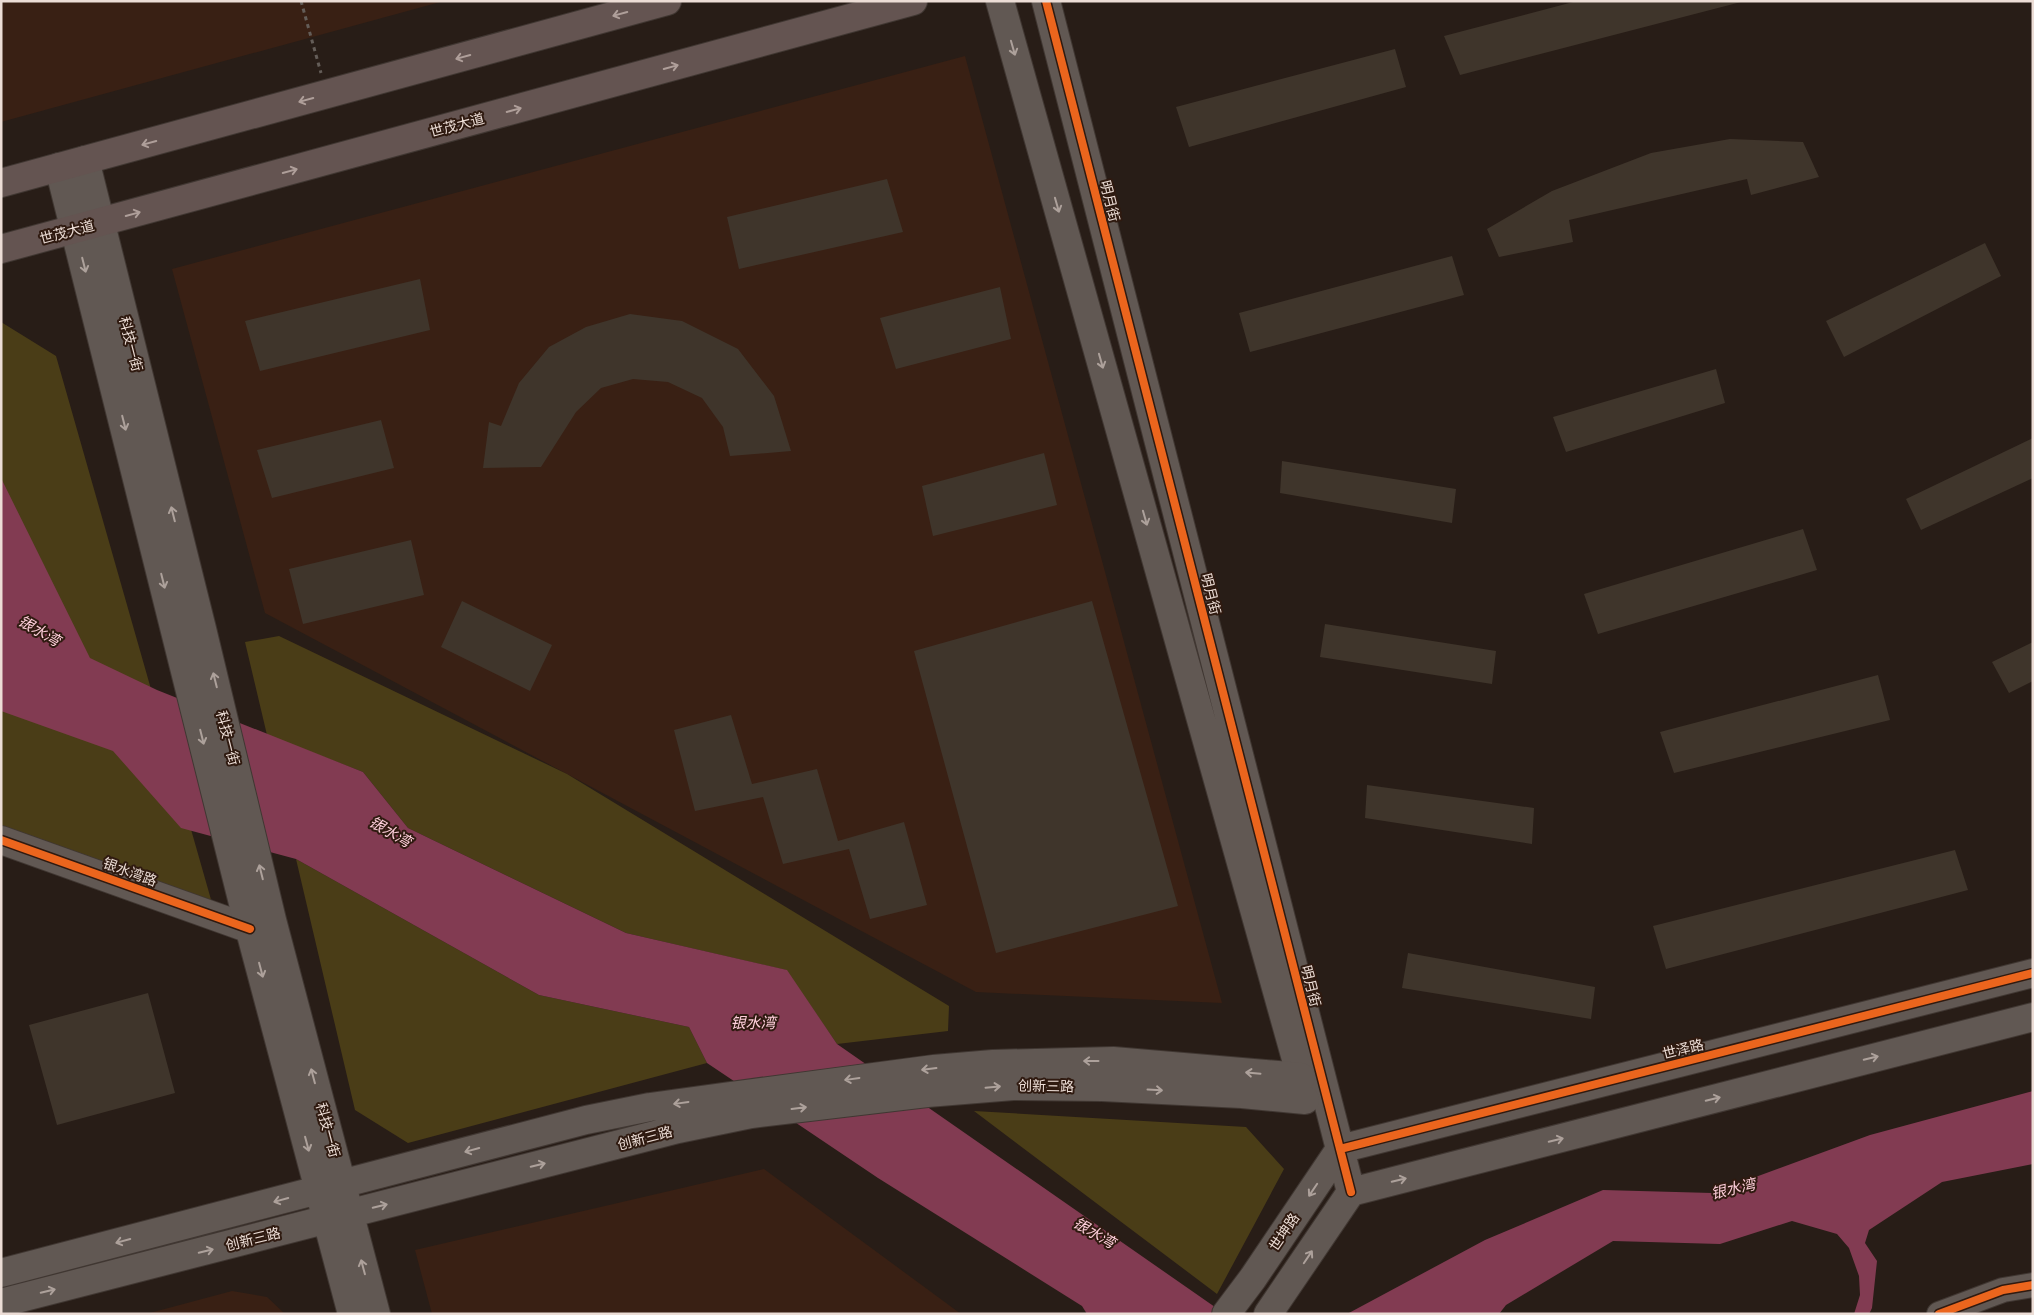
<svg xmlns="http://www.w3.org/2000/svg" width="2034" height="1315" font-family="Georgia,'Noto Sans SC',serif">
	<rect width="100%" height="100%" fill="#281d17"/>
	<path fill="#392014" d="M1 1H444L1 122Z
		M965 56 1222 1003 976 992 265 613 172 269Z
		M764 1169 961 1314H432L415 1250Z
		M232 1291 267 1297 285 1314H146Z"/>
	<path fill="#4a3d17" d="M1 322 56 356 212 903 1 827Z
		M279 636 567 774 949 1006 948 1031 837 1044 786 970 626 933 408 828 363 772 267 735 245 642Z
		M296 859 539 995 689 1027 707 1063 408 1143 355 1110Z
		M974 1111 1246 1127 1284 1169 1217 1294Z"/>
	<path fill="#823b52" d="M1 478 90 658 157 690 363 772 408 828 626 933 787 970 837 1044 1225 1314H1087L1082 1306 878 1178 707 1063 689 1027 539 995 296 859 181 828 113 751 1 711Z
		M2033 1091V1164L1942 1182 1869 1230 1865 1243 1877 1261 1872 1308 1869 1314H1854L1860 1295 1859 1276 1849 1248 1837 1234 1792 1221 1720 1244 1613 1241 1506 1305 1499 1314H1347L1485 1240 1603 1190 1712 1193 1870 1135Z"/>
	<path fill="#3f352b" d="M1577 1H1740L1741 2 1460 75 1444 36Z
		M1395 49 1406 87 1189 147 1176 107Z
		M1730 139 1803 142 1819 177 1751 195 1747 179 1569 220 1573 242 1499 257 1487 229 1552 191 1651 153Z
		M887 179 903 232 739 269 727 217Z
		M1985 243 2001 276 1844 357 1826 321Z
		M1452 256 1464 295 1250 352 1239 313Z
		M420 279 430 330 260 371 245 321Z
		M1000 287 1011 339 896 369 880 318Z
		M630 314 682 321 738 349 774 396 791 451 730 456 723 427 702 398 668 382 633 379 601 388 576 412 541 467 483 468 489 422 501 426 519 383 549 347 586 327Z
		M1716 369 1725 403 1566 452 1553 417Z
		M381 420 394 468 272 498 257 450Z
		M2033 438V478L1921 530 1906 499Z
		M1044 453 1057 505 933 536 922 486Z
		M1282 461 1456 489 1452 523 1280 493Z
		M1803 529 1817 570 1598 634 1584 594Z
		M411 540 424 595 303 624 289 569Z
		M462 601 552 645 530 691 441 647Z
		M1092 601 1178 906 996 953 914 651Z
		M1325 624 1496 651 1492 684 1320 657Z
		M2033 642V681L2009 693 1992 662Z
		M1878 675 1890 720 1674 773 1660 732Z
		M731 715 752 784 817 769 838 841 904 822 927 905 870 919 849 849 783 864 763 797 695 811 674 730Z
		M1367 785 1534 808 1532 844 1365 818Z
		M1955 850 1968 890 1666 969 1653 926Z
		M1408 953 1595 987 1591 1019 1402 988Z
		M148 993 175 1093 57 1125 29 1025Z"/>
	<g fill="none" stroke-linecap="round" stroke-linejoin="round">
		<defs>
			<path id="minor" d="M1939 1314 2003 1290 2033 1285"/>
			<path id="tertiary" d="M1000 1 1301 1077 1304 1099
				M1046 1 1351 1192
				M1 840 250 929
				M1340 1149 2033 973
				M1351 1192 2033 1017
				M1226 1314 1253 1278 1340 1149
				M1268 1314 1351 1192"/>
			<path id="secondary" d="M85 160 202 629 272 920 376 1314
				M59 167 248 923 352 1314
				M1 1273 586 1120 650 1107 730 1096 934 1069 993 1064 1113 1061 1301 1077
				M1 1303 678 1129 751 1114 927 1093 1013 1086 1102 1087 1242 1094 1305 1100"/>
			<path id="primary" d="M1 183 667 1
				M1 249 913 1"/>
		</defs>
		<use href="#minor" stroke="#403732" stroke-width="26"/>
		<use href="#tertiary" stroke="#403732" stroke-width="30"/>
		<use href="#secondary" stroke="#403732" stroke-width="30"/>
		<use href="#primary" stroke="#403732" stroke-width="30"/>
		<path stroke="#645d58" stroke-width="3" stroke-dasharray="4 4" stroke-linecap="butt" d="M301 1 321 73"/>
		<use href="#minor" stroke="#615853" stroke-width="24"/>
		<use href="#tertiary" stroke="#615853" stroke-width="28"/>
		<use href="#secondary" stroke="#615853" stroke-width="28"/>
		<use href="#primary" stroke="#645451" stroke-width="28"/>
		<defs>
			<path id="cycleway" d="M1046 1 1351 1192
				M1 840 250 929
				M1340 1149 2033 973
				M1939 1314 2003 1290 2033 1285"/>
		</defs>
		<use href="#cycleway" stroke="#2f1a10" stroke-width="11"/>
		<use href="#cycleway" stroke="#eb651d" stroke-width="8"/>
	</g>
	<defs><path id="oneway-shaft" d="M-6 0H5M1.5-3L5.5 0L1.5 3" fill="none" stroke-width="1.6" stroke-linecap="round" stroke-linejoin="round" transform="scale(1.25)"/></defs>
	<g stroke="#af9f9a">
		<use href="#oneway-shaft" transform="translate(620 14) rotate(165)"/>
		<use href="#oneway-shaft" transform="translate(463 57) rotate(165)"/>
		<use href="#oneway-shaft" transform="translate(671 67) rotate(-15)"/>
		<use href="#oneway-shaft" transform="translate(306 100) rotate(165)"/>
		<use href="#oneway-shaft" transform="translate(514 110) rotate(-15)"/>
		<use href="#oneway-shaft" transform="translate(149 143) rotate(165)"/>
		<use href="#oneway-shaft" transform="translate(290 171) rotate(-15)"/>
		<use href="#oneway-shaft" transform="translate(133 214) rotate(-15)"/>
	</g>
	<g stroke="#ada19b">
		<use href="#oneway-shaft" transform="translate(1013 48) rotate(74)"/>
		<use href="#oneway-shaft" transform="translate(1057 205) rotate(74)"/>
		<use href="#oneway-shaft" transform="translate(84 265) rotate(76)"/>
		<use href="#oneway-shaft" transform="translate(1101 361) rotate(74)"/>
		<use href="#oneway-shaft" transform="translate(124 423) rotate(76)"/>
		<use href="#oneway-shaft" transform="translate(173 514) rotate(-104)"/>
		<use href="#oneway-shaft" transform="translate(1145 518) rotate(74)"/>
		<use href="#oneway-shaft" transform="translate(163 581) rotate(76)"/>
		<use href="#oneway-shaft" transform="translate(215 680) rotate(-104)"/>
		<use href="#oneway-shaft" transform="translate(202 737) rotate(76)"/>
		<use href="#oneway-shaft" transform="translate(261 872) rotate(-104)"/>
		<use href="#oneway-shaft" transform="translate(261 970) rotate(75)"/>
		<use href="#oneway-shaft" transform="translate(1871 1058) rotate(-14)"/>
		<use href="#oneway-shaft" transform="translate(1091 1061) rotate(-180)"/>
		<use href="#oneway-shaft" transform="translate(929 1069) rotate(173)"/>
		<use href="#oneway-shaft" transform="translate(1253 1073) rotate(-175)"/>
		<use href="#oneway-shaft" transform="translate(313 1076) rotate(-105)"/>
		<use href="#oneway-shaft" transform="translate(852 1079) rotate(172)"/>
		<use href="#oneway-shaft" transform="translate(993 1087) rotate(-5)"/>
		<use href="#oneway-shaft" transform="translate(1155 1090) rotate(3)"/>
		<use href="#oneway-shaft" transform="translate(1713 1099) rotate(-14)"/>
		<use href="#oneway-shaft" transform="translate(681 1103) rotate(172)"/>
		<use href="#oneway-shaft" transform="translate(799 1108) rotate(-7)"/>
		<use href="#oneway-shaft" transform="translate(1556 1140) rotate(-14)"/>
		<use href="#oneway-shaft" transform="translate(307 1144) rotate(75)"/>
		<use href="#oneway-shaft" transform="translate(472 1150) rotate(165)"/>
		<use href="#oneway-shaft" transform="translate(538 1165) rotate(-14)"/>
		<use href="#oneway-shaft" transform="translate(1399 1180) rotate(-14)"/>
		<use href="#oneway-shaft" transform="translate(1313 1190) rotate(124)"/>
		<use href="#oneway-shaft" transform="translate(281 1200) rotate(165)"/>
		<use href="#oneway-shaft" transform="translate(380 1206) rotate(-14)"/>
		<use href="#oneway-shaft" transform="translate(123 1241) rotate(165)"/>
		<use href="#oneway-shaft" transform="translate(206 1251) rotate(-14)"/>
		<use href="#oneway-shaft" transform="translate(1308 1257) rotate(-56)"/>
		<use href="#oneway-shaft" transform="translate(363 1267) rotate(-105)"/>
		<use href="#oneway-shaft" transform="translate(48 1291) rotate(-14)"/>
	</g>
	<g text-anchor="middle" stroke-width="4" stroke-linejoin="round" paint-order="stroke">
		<g font-size="14" fill="#ecddd6" stroke="#2f1a10">
			<text transform="translate(457 125) rotate(-15)" y="5">世茂大道</text>
			<text transform="translate(1110 201) rotate(76)" y="5">明月街</text>
			<text transform="translate(67 232) rotate(-15)" y="5">世茂大道</text>
			<text transform="translate(131 344) rotate(76)" y="5">科技一街</text>
			<text transform="translate(1211 594) rotate(76)" y="5">明月街</text>
			<text transform="translate(228 738) rotate(76)" y="5">科技一街</text>
			<text transform="translate(130 872) rotate(20)" y="5">银水湾路</text>
			<text transform="translate(1311 986) rotate(76)" y="5">明月街</text>
			<text transform="translate(1683 1049) rotate(-14)" y="5">世泽路</text>
			<text transform="translate(1046 1086) rotate(1)" y="5">创新三路</text>
			<text transform="translate(328 1130) rotate(75)" y="5">科技一街</text>
			<text transform="translate(645 1138) rotate(-15)" y="5">创新三路</text>
			<text transform="translate(1284 1232) rotate(-56)" y="5">世坤路</text>
			<text transform="translate(253 1239) rotate(-14)" y="5">创新三路</text>
		</g>
		<g font-size="15" font-style="italic" fill="#fecfdb" stroke="#2f1a10">
			<text transform="translate(39 631) rotate(30)" y="5">银水湾</text>
			<text transform="translate(390 832) rotate(30)" y="5">银水湾</text>
			<text x="753" y="1028">银水湾</text>
			<text transform="translate(1733 1189) rotate(-13)" y="5">银水湾</text>
			<text transform="translate(1094 1233) rotate(30)" y="5">银水湾</text>
		</g>
	</g>
	<rect width="2034" height="1315" fill="none" stroke="#ecddd6" stroke-width="5"/>
</svg>
